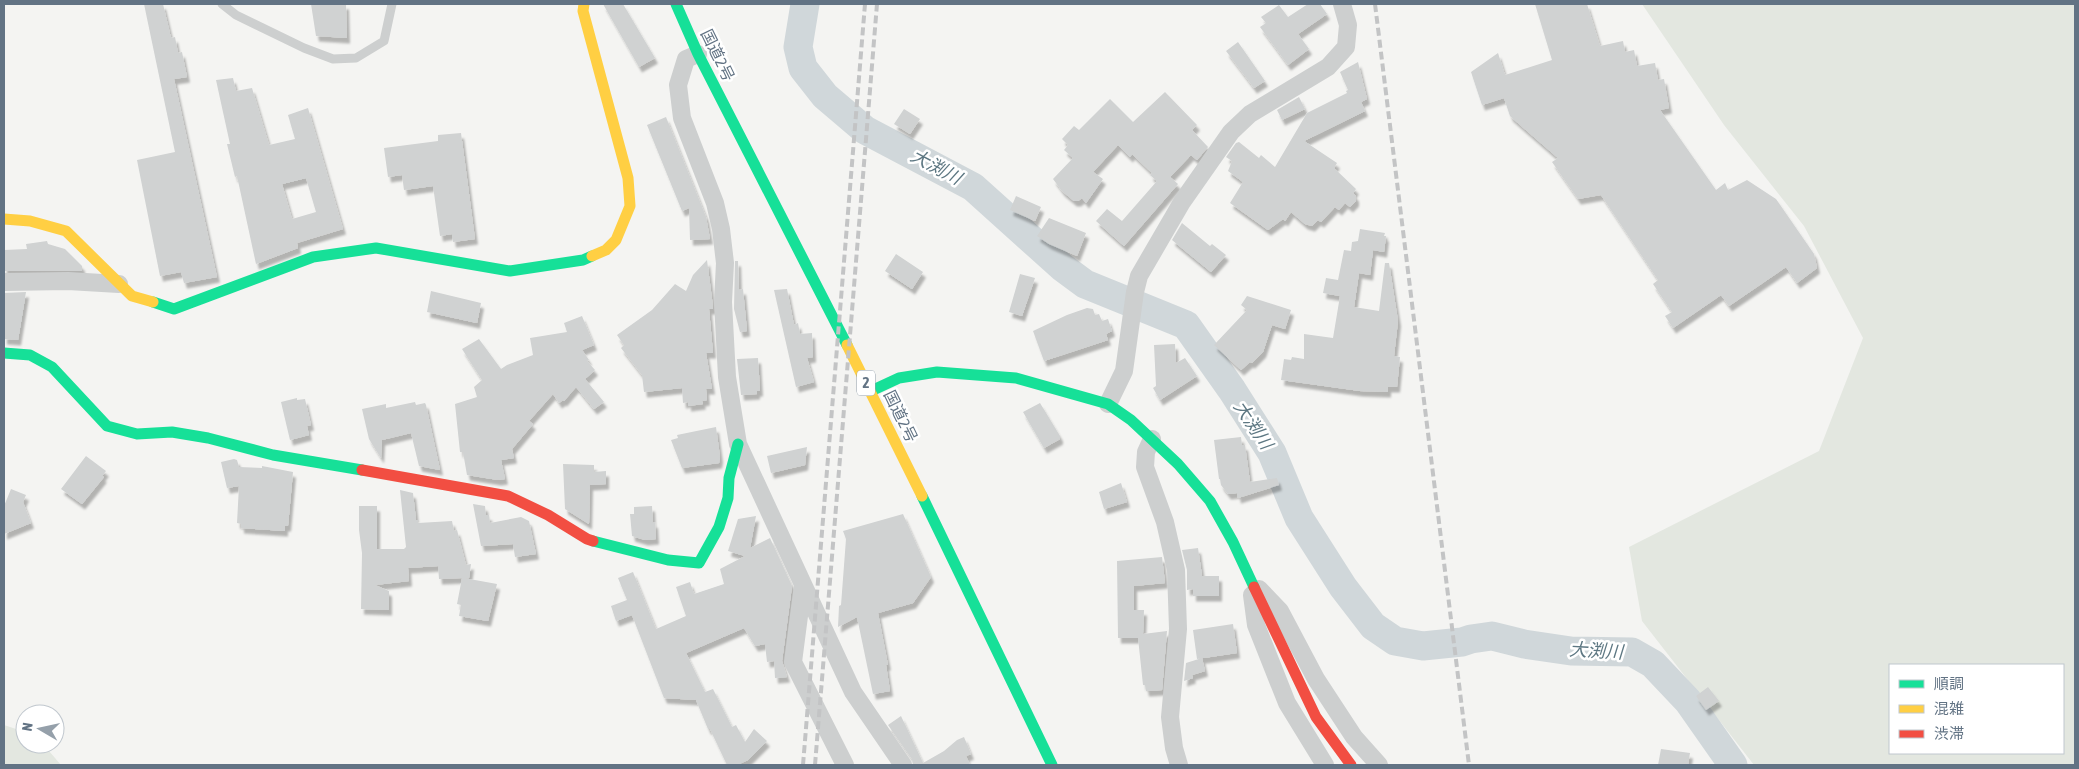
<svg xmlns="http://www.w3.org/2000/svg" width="2079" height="769" font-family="'Asap Condensed','Noto Sans JP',sans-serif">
	<defs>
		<filter id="shadow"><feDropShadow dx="3" dy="5.5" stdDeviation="1" flood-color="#0004"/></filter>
	</defs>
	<rect width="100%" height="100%" fill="#f4f4f2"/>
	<path fill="#e3e7e0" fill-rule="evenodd" d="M1642 4H2075V765H1754L1642 621 1629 547 1819 451 1863 338 1804 226 1724 125ZM1890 665H2063V753H1890Z
		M4 725 25 732V744H43L61 765H4Z"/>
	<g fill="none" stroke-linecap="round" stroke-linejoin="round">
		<path stroke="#d0d7da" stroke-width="29" d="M805 4 798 47 803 68 825 96 865 130 973 187 1062 267 1085 284 1186 325 1232 390 1272 453 1299 518 1343 587 1373 626 1395 641 1423 646 1462 642 1471 639 1492 636 1524 644 1571 651 1632 652 1653 664 1688 701 1733 765"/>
	</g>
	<path fill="#d0d2d2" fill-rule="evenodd" filter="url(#shadow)" d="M144 4H163L171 38 175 37 178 53 182 52 187 77 174 79 217 277 184 283 181 272 160 276 137 160 175 152Z
		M311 4H346L347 38 316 36Z
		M603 4H623L655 58 639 67Z
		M1308 4H1320L1327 14 1298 34 1309 49 1288 65 1260 27 1266 23 1261 17 1279 5 1288 17Z
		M1535 4H1587L1600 46 1623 41 1625 52 1634 50 1637 66 1655 63 1658 80 1664 79 1669 108 1660 110 1716 190 1725 183 1728 190 1747 180 1776 199 1814 254 1817 268 1797 283 1786 267 1729 306 1721 295 1673 328 1665 316 1672 312 1653 284 1658 280 1601 195 1578 199 1552 162 1558 158 1510 116 1504 98 1482 105 1471 72 1498 53 1505 75 1552 60Z
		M1238 42 1265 81 1254 88 1226 51Z
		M1358 62 1367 99 1361 102 1365 111 1304 141 1337 163 1334 168 1356 189 1353 193 1356 196V201L1350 207 1345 203 1339 210 1335 207 1321 222 1318 220 1312 226 1305 224 1291 212 1285 221 1283 219 1268 230 1230 203 1243 182 1228 171 1232 161 1226 157 1236 143 1239 142 1259 158 1261 155 1275 167 1307 113 1347 93 1346 91 1348 90 1340 72Z
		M233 78 236 91 252 88 269 145 295 139 288 115 308 108 343 229 297 243 298 248 256 264 237 176 235 177 227 144H230L216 80ZM306 178 316 212 292 219 282 184Z
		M1165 92 1197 125 1192 130 1208 147 1197 160 1191 155 1170 177 1178 184 1124 246 1096 221 1107 209 1122 221 1157 181 1150 175 1152 173 1132 154 1130 157 1118 145 1093 172 1103 179 1086 203 1082 198 1078 201H1074L1062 191 1053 179 1073 158 1064 150 1068 145 1062 139 1074 126 1079 130 1110 99 1133 122Z
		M1299 97 1305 109 1282 120 1277 110Z
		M904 109 920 119 910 134 894 124Z
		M666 117 706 217 710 239 690 240 689 208 682 211 647 125Z
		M461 133 475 239 453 242 452 234 440 236 433 186 404 190 402 175 388 177 384 148 438 141V135Z
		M1016 196 1041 207 1035 221 1010 210Z
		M1049 218 1086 233 1077 256 1049 244 1037 236Z
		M1182 223 1210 246 1212 244 1226 255 1211 272 1172 240Z
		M1360 229 1385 233 1384 236H1386L1384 252 1373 250 1370 275 1359 273 1354 307 1379 311 1385 263H1389L1398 321 1394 356 1400 357 1397 387H1388V392L1360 391 1281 380 1284 359 1291 360 1292 357 1304 359V334L1333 338 1340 296 1323 293 1326 278 1338 280 1344 250 1351 251 1352 242 1358 241Z
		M47 241 48 244 65 249 82 266V271H4V250L27 249 26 244Z
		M896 254 923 272 912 289 885 271Z
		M707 260 713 307V309H709L713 353H706L712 389H706L707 400 702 401 703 404 688 406V402L683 403 682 388 644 392 642 375 621 348 624 345 617 335 652 310 675 284 686 291 693 275Z
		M735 261H738L739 290 743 289 747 331 740 332 734 309Z
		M1020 274 1035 278 1022 316 1009 312Z
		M787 289 794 325 798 323 800 334 812 333 813 357 807 358 814 382 796 387 774 290Z
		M431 291 481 303 477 323 427 312Z
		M26 292 18 340 4 339V293Z
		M1247 296 1291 310 1285 329 1272 325 1263 352 1252 363 1250 362 1241 370 1214 345 1247 310 1241 305Z
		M1087 308 1093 309 1095 315 1099 314 1102 321 1108 319 1112 331 1106 334 1108 340 1044 361 1033 331 1067 315Z
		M582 316 594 345 582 350 589 360 587 361 595 370 585 379 604 402 594 409 576 387 564 401 563 400 559 403 553 394 529 421 533 424 512 449 514 458 501 460 505 479 498 480 467 475 463 452H460L455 404 477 397 474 387 482 380 462 349 479 339 501 369 507 365 533 355 530 338 567 332 564 323Z
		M1175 344 1176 363 1185 358 1197 376 1160 400 1153 388 1156 386 1154 345Z
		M758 358 760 391H757V394L741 395 737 359Z
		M297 398V400L305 399 311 425 307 426 309 435 290 440 281 402Z
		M415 402 416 405 425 403 426 405 440 470 419 466 411 433 382 440 381 458 369 439 362 409 386 404V408Z
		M1040 403 1060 436V439L1044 448 1023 412Z
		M716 427 720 457 719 463 682 468 671 440 678 438 677 435Z
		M1241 437 1242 445H1245L1250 482 1277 478 1279 485 1238 498 1237 493 1228 494 1221 485 1220 479H1219L1214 440Z
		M807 447 805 465 771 473 767 456Z
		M86 456 106 471 102 476 104 477 82 504 61 489Z
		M234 459 237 460 239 467 262 468V466L293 472 288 526H285V531L241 528V524L237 523 239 486 227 488 221 462Z
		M563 464 594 465V472L606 471V484L590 485 589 524 565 509Z
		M1121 483 1127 502 1104 509 1099 492Z
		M11 489 26 495 23 502 31 523 4 534V506Z
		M400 490 413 493 416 520H418V523L452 521 454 531 457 530 466 565 471 564 469 578H464L497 584 488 621 459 616 461 605 457 604 462 578 439 579 438 566 408 568 409 581 375 585 389 591V610L361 609 362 553 359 530V506H377V549H404L406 547Z
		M473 504 485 506 486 515H489L490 523 521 517 529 521 536 554 515 557 513 544 481 546Z
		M652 506 653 523 655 522 656 539 645 540 632 536 630 514H634V507Z
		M903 514 931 577 913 603 878 613 888 665H886L890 691 873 694 857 617 838 627 839 606 841 605 846 539 843 531Z
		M756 516 750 548 770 538 792 586 782 661 787 677 775 678 774 661 767 662 765 644 755 646 744 628 686 653 705 692 713 689 732 727 736 725 745 742 754 729 767 741 748 760 737 765H727L710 729H708L696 700 664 698 632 615 616 621 611 606 627 600 618 578 633 572 656 629 686 616 676 587 690 582 694 594 724 584 720 569 745 556 728 551 738 519Z
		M1198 548 1202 576H1219V596H1193V589L1187 590V570L1182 550Z
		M1162 557 1165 583 1134 586V610H1144L1143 634 1167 631 1162 690 1146 691 1145 685H1143L1138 638H1118L1117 561Z
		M1233 624 1237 653 1197 659 1193 630Z
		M1202 658 1205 671 1192 675 1193 678 1184 681 1186 663Z
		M1708 687 1719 701 1706 710 1696 696Z
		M901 716 923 763 944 751 957 740 964 737 971 754 966 756 970 765H913L912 759 888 725Z
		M1661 749 1690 753 1688 765H1658Z"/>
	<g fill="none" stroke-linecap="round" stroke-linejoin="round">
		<path stroke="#cdcfcf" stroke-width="9" d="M222 4 236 15 304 48 333 59 356 58 384 41 392 4"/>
		<path stroke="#cdcfcf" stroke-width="18" d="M698 54 686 59 678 85 682 118 715 203 721 229 725 263 723 302 727 377 738 444 853 692 903 765
			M4 282 68 281 119 284
			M1108 404 1124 371 1135 292 1139 276 1182 202 1231 132 1250 114 1328 67 1346 47 1348 25 1342 4
			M1152 439 1146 452 1145 467 1165 522 1176 570 1178 629 1170 717 1174 748 1179 765
			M803 585 793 662 845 765
			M1259 589 1280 611 1316 679 1354 737 1379 765
			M1252 595 1256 625 1287 703 1325 765"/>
		<path stroke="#16e098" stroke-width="11" d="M676 4 698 54 847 345
			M153 302 174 309 313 257 376 248 510 271 583 260 592 256
			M4 353 30 355 52 367 107 426 137 434 172 432 208 438 273 455 362 470
			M871 391 899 378 937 372 1016 378 1108 404 1131 420 1178 464 1210 501 1233 542 1254 587
			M922 496 1052 765
			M593 541 668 560 699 563 719 527 728 498 729 478 738 444"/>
		<path stroke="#ffcf43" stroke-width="11" d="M584 4 583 11 628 178 630 206 616 240 606 250 592 256
			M4 219 30 221 66 231 132 296 153 302
			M847 345 922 496"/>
		<path stroke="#f24e42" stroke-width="11" d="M362 470 508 496 548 515 587 539 593 541
			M1254 587 1316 717 1351 765"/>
		<path stroke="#c3c4c5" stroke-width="4" stroke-dasharray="8 4" stroke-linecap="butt" d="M1375 4 1469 765
			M803 765 865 4
			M815 765 877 4"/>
	</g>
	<g text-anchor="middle" stroke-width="5" stroke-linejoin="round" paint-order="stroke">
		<rect fill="#fff" stroke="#919da9" stroke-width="1" x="857" y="370.5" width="18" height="25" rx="4"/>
		<g font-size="15" font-weight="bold" fill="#627384">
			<text x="866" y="388">2</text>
		</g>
		<g font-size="16" fill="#627384" stroke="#fff">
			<text transform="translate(718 55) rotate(64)" y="6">国道2号</text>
			<text transform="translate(901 416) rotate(64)" y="6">国道2号</text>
		</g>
		<g font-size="18" font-style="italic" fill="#5d7782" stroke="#fff">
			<text transform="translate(936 167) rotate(28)" y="6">大渕川</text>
			<text transform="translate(1253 425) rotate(56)" y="6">大渕川</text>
			<text transform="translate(1596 651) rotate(3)" y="6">大渕川</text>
		</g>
	</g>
	<rect width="2079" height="769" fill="none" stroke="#627384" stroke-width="10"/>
	<rect x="1889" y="664" width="175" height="90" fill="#ffffff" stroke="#c0c7ce"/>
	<rect x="1899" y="680" width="25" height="8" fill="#16e098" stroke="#c0c7ce"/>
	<text x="1934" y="689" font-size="15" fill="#627384">順調</text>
	<rect x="1899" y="705" width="25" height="8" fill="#ffcf43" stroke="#c0c7ce"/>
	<text x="1934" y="714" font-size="15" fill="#627384">混雑</text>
	<rect x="1899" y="730" width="25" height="8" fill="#f24e42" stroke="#c0c7ce"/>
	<text x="1934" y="739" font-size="15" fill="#627384">渋滞</text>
	<g transform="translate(40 729) rotate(279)"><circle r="24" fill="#ffffff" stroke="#c0c7ce"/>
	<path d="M0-4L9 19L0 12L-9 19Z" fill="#95a0aa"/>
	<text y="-8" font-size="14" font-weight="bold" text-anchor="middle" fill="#627384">N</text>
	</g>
</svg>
